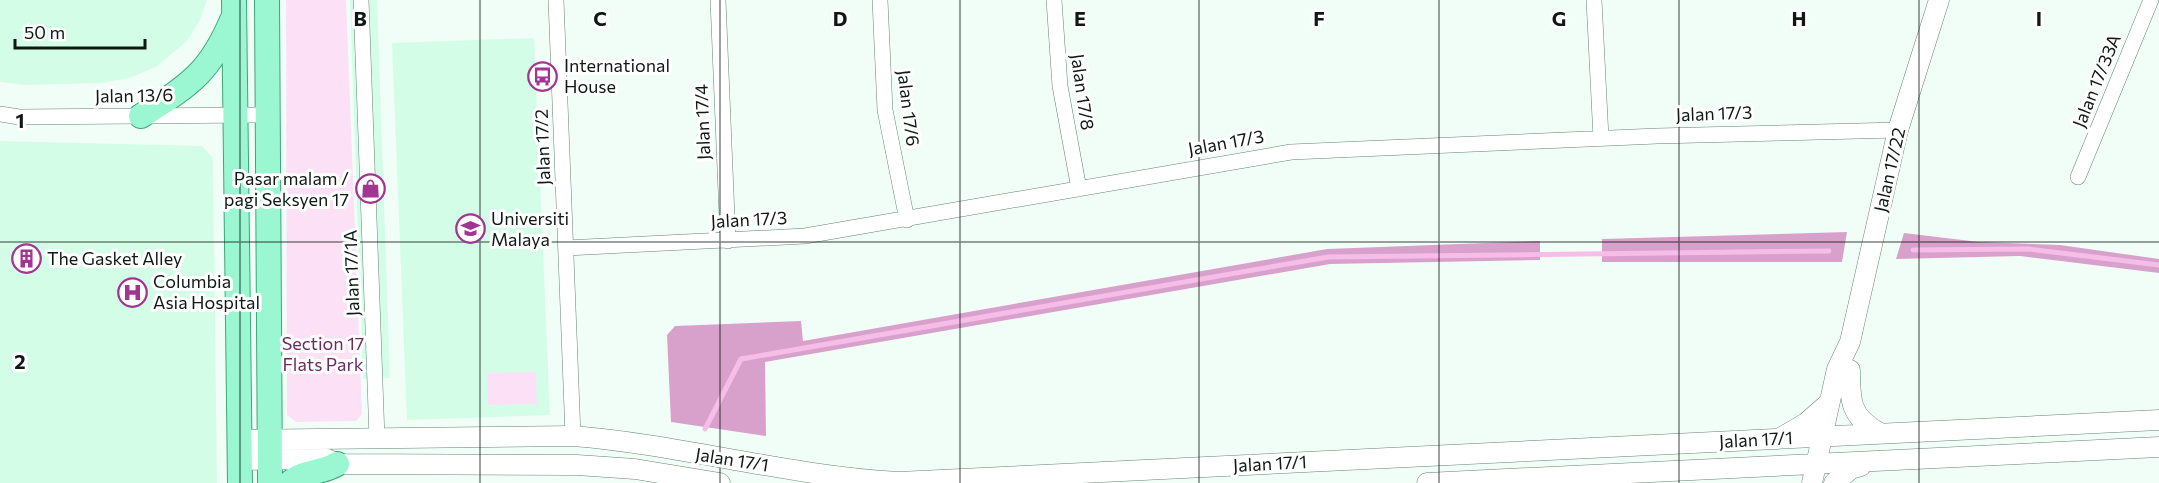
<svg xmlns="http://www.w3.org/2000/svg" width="2159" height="483" font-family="Commissioner,sans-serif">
	<rect width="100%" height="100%" fill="#f1fef7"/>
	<path fill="#d4fde8" d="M0 0H207L199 22 186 42 156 67 129 78 102 83 24 85 0 82Z
		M350 0H377L390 378 363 379Z
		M534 38 550 415 407 420 392 43Z
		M0 141 202 146 213 158 217 483H0Z"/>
	<path fill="#fce0f5" d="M286 0H346L362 414 356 421 296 422 287 415Z
		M536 372 537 404 488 405 487 373Z"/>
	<path fill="#d8a1cc" d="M1847 232 1842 262H1602V239Z
		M1904 233 1979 242 2060 245 2159 259V273L2020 256 1896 259Z
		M1540 241V260L1330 264 765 362 766 436 671 422 667 335 675 326 801 321 803 341 1327 249Z"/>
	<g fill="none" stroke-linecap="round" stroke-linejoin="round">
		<path stroke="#f6bde9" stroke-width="5" d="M1913 250 2028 249 2159 265
			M705 429 741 359 1328 257 1829 251"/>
		<defs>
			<path id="minor" d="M361 0 377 438
				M556 0 573 436
				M718 0 728 241
				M880 0 885 110 907 220
				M1054 0 1060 86 1079 189
				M1594 0 1601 138
				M0 114 19 117 268 115
				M2078 177 2151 0
				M566 248 805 236 1291 152 1657 136 1898 130"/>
			<path id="tertiary" d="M1850 370C1850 401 1850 417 1880 433
				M1782 437 1806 423 1830 402
				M240 440 573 436C683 445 789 476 899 482L2159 420
				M240 460 327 459 337 464 577 465 635 469 720 483
				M1427 483 2159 447
				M1812 483 1837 369 1850 342 1898 130 1939 0
				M1834 483 1851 469 1861 466"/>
			<path id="primary" d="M234 0 240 483
				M267 0 270 483
				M141 116C189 85 209 74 232 20
				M290 483C302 471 323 473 337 464"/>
		</defs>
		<use href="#minor" stroke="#668375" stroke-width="16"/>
		<use href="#tertiary" stroke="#668375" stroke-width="21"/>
		<use href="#primary" stroke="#3fa57b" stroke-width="26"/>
		<use href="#minor" stroke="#fff" stroke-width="15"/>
		<use href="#tertiary" stroke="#fff" stroke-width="20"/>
		<use href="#primary" stroke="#9bf7d1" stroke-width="24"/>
	</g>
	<path fill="none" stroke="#0e1914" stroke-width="1.5" stroke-opacity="0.55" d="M240 0V483M480 0V483M720 0V483M960 0V483M1199 0V483M1439 0V483M1679 0V483M1919 0V483M0 242H2159"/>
	<defs>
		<symbol id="bus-ring" viewBox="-11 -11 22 22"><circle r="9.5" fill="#fff" stroke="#a23492" stroke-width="1.5"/><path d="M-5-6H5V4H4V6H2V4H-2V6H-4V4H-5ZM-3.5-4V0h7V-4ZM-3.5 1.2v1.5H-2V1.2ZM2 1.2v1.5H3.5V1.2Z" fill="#a23492"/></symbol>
		<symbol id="shop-ring" viewBox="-11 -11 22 22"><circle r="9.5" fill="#fff" stroke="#a23492" stroke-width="1.5"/><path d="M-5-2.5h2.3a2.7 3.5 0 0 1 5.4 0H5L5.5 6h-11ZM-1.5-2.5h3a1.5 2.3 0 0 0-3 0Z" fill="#a23492"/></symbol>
		<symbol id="university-ring" viewBox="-11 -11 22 22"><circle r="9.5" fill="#fff" stroke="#a23492" stroke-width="1.5"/><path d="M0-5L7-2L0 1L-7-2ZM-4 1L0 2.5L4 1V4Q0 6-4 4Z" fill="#a23492"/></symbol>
		<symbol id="building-ring" viewBox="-11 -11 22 22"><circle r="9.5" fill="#fff" stroke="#a23492" stroke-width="1.5"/><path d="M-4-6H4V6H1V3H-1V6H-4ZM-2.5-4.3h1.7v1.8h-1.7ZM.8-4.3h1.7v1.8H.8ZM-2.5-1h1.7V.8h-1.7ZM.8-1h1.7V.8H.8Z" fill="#a23492"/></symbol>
		<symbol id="hospital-ring" viewBox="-11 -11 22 22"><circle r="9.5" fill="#fff" stroke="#a23492" stroke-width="1.5"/><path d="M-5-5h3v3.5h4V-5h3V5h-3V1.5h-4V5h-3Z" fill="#a23492"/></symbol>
	</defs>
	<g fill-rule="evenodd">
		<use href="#bus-ring" x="526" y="60" width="33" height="33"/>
		<use href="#shop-ring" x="354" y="172" width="33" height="33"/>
		<use href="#university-ring" x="454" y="212" width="33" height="33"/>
		<use href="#building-ring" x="10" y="242" width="33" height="33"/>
		<use href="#hospital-ring" x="116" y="276" width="33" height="33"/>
	</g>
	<g text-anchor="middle" stroke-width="6" stroke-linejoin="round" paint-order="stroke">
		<g font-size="18" fill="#0e1914" stroke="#fff" text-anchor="start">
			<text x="564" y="72">International<tspan x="564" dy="21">House</tspan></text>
			<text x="349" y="185" text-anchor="end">Pasar malam /<tspan x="349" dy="21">pagi Seksyen 17</tspan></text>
			<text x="491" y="225">Universiti<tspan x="491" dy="21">Malaya</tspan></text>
			<text x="47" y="265">The Gasket Alley</text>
			<text x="153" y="288">Columbia<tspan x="153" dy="21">Asia Hospital</tspan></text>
		</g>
		<g font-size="18" fill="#0e1914" stroke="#fff">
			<text transform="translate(2097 81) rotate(-68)" y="6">Jalan 17/33A</text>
			<text transform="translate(1082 92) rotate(82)" y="6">Jalan 17/8</text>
			<text transform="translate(134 96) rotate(-1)" y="6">Jalan 13/6</text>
			<text transform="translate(908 108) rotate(83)" y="6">Jalan 17/6</text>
			<text transform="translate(1714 114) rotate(-2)" y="6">Jalan 17/3</text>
			<text transform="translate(703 122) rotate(-92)" y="6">Jalan 17/4</text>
			<text transform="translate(1226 143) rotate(-10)" y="6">Jalan 17/3</text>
			<text transform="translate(543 147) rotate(-92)" y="6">Jalan 17/2</text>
			<text transform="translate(1890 170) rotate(-77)" y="6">Jalan 17/22</text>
			<text transform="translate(749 220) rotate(-3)" y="6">Jalan 17/3</text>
			<text transform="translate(352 273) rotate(-92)" y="6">Jalan 17/1A</text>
			<text transform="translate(1756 440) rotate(-3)" y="6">Jalan 17/1</text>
			<text transform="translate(732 460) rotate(9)" y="6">Jalan 17/1</text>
			<text transform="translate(1270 464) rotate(-3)" y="6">Jalan 17/1</text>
		</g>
		<g font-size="18" fill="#6b2a61" stroke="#fff">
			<text x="323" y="350">Section 17<tspan x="323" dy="21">Flats Park</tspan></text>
		</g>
	</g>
	<g font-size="20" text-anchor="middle" font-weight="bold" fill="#0e1914" stroke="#fff" stroke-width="6" stroke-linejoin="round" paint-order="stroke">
		<text x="360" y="26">B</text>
		<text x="600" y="26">C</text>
		<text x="840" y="26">D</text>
		<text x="1080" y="26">E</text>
		<text x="1319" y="26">F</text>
		<text x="1559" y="26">G</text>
		<text x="1799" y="26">H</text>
		<text x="2039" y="26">I</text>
		<text x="20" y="128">1</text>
		<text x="20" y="369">2</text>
	</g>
	<path d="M15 39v9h130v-9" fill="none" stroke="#0e1914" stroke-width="3"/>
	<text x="24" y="39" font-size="18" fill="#0e1914" stroke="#ffffff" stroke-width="4.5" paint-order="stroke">50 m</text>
</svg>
